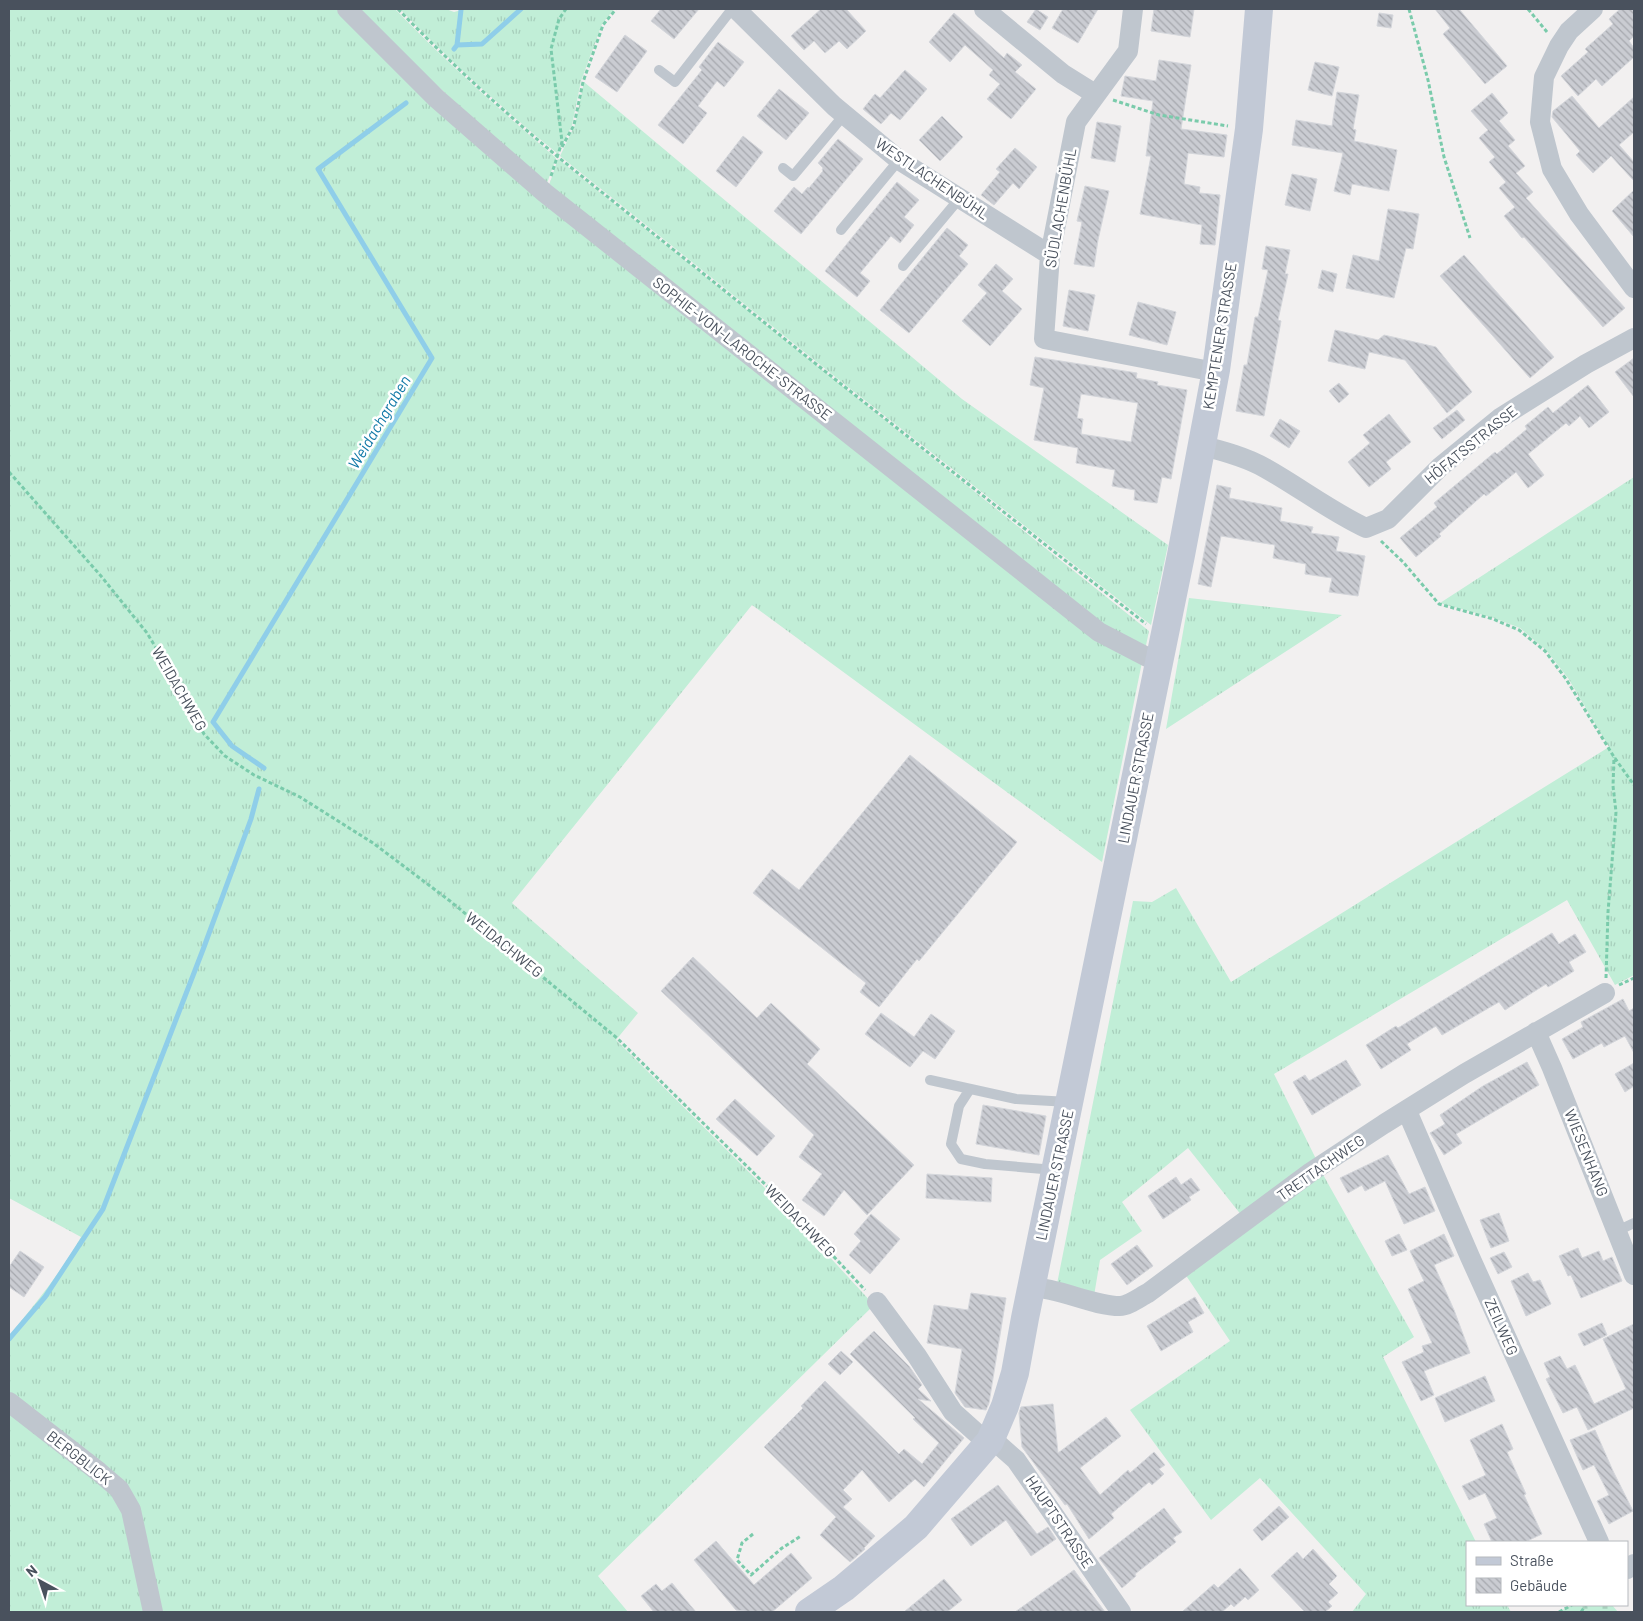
<svg xmlns="http://www.w3.org/2000/svg" width="1643" height="1621" font-family="Barlow,sans-serif">
	<defs>
		<pattern id="grass-tufts" width="24" height="20" patternUnits="userSpaceOnUse" patternTransform="scale(1.25)"><rect width="24" height="20" fill="#c1eed7"/><path d="M3 7l-1-3M5 7V3M7 7l1-3M15 17l-1-3M17 17v-4M19 17l1-3" fill="none" stroke="#a7cebb"/></pattern>
		<pattern id="cemetery-stones" width="16" height="16" patternUnits="userSpaceOnUse" patternTransform="scale(1.25)"><rect width="16" height="16" fill="#c1eed7"/><path d="M2 7V4a2 2 0 0 1 4 0v3zM10 15v-3a2 2 0 0 1 4 0v3z" fill="#a7cebb"/></pattern>
		<pattern id="building-back-hatch" width="6" height="6" patternUnits="userSpaceOnUse" patternTransform="scale(1.25)"><rect width="6" height="6" fill="#caccd2"/><path d="M-1 5l2 2M0 0l6 6M5-1l2 2" fill="none" stroke="#a6a8ae"/></pattern>
	</defs>
	<rect width="100%" height="100%" fill="#f2f0f0"/>
	<path fill="url(#grass-tufts)" d="M9 9H339L431 103 1142 662 1102 862 752 605 512 903 638 1013 616 1040 776 1199 874 1305 598 1576 628 1612H157L134 1509 9 1399V1336C35 1304 61 1273 81 1237L9 1198Z
		M354 9H395C445 61 501 111 556 158L546 186Z
		M400 9H446L454 12 465 9H614L602 24 581 81 572 125 558 154C503 109 449 60 400 9Z
		M584 82 962 399 1168 545 1151 625 838 379 560 156 575 125Z
		M558 159 1149 631 1145 650 1102 629 548 188Z
		M1634 477V975L1615 985 1567 900 1274 1074 1317 1161 1242 1216 1188 1148 1122 1202 1142 1231 1100 1260 1094 1296 1056 1289 1133 901 1152 902 1176 888 1231 982 1609 747 1568 678 1546 650 1520 628 1494 618 1440 603Z
		M1189 598 1342 615 1166 729Z
		M1321 1171 1414 1337 1383 1357 1476 1542H1467V1605H1507L1511 1612H1352L1366 1594 1260 1478 1211 1520 1130 1410 1230 1341 1185 1274Z
		M9 1405 117 1491 150 1612H9Z"/>
	<path fill="url(#cemetery-stones)" d="M1572 1605H1612L1618 1612H1559Z"/>
	<g fill="none" stroke-linecap="round" stroke-linejoin="round">
		<path stroke="#8fcee9" stroke-width="5" d="M457 45 461 10
			M454 49 457 45 482 44 521 9
			M264 768 232 746 213 722 432 358 318 169 406 103
			M9 1339 45 1297 103 1209 204 947 251 819 259 789"/>
	</g>
	<path fill="url(#building-back-hatch)" stroke="#d4d6db" fill-rule="evenodd" d="M661 9H699L674 39 651 21Z
		M821 9H846L866 31 847 49 839 41 825 53 814 41 804 50 791 36Z
		M1036 9 1048 17 1040 30 1027 22Z
		M1063 9H1098L1078 43 1052 28Z
		M1154 9H1194L1190 37 1151 31Z
		M1435 9H1459L1507 66 1485 84 1443 34 1450 28Z
		M1620 9H1634V36L1629 41 1634 48V57L1602 86 1596 79 1578 96 1561 76 1588 52 1585 49 1613 24 1609 19Z
		M954 13 1004 58 1007 53 1022 65 1015 72 1036 89 1011 119 987 99 1000 84 989 75 993 70 965 45 950 62 929 42Z
		M1379 13 1393 15 1391 28 1377 26Z
		M625 35 647 51 617 92 595 77Z
		M718 42 744 62 724 87 717 81 698 106 707 113 683 144 658 125 702 70 699 67Z
		M1159 60 1191 65 1181 129 1227 135 1224 157 1188 153 1184 184 1200 187 1199 193 1220 195 1215 245 1200 244 1202 225 1140 214 1151 156H1146L1153 101 1121 96 1125 76 1156 81Z
		M1315 62 1339 67 1332 96 1308 90Z
		M905 70 927 89 900 120 891 113 881 124 863 109 875 94 880 98Z
		M779 89 809 113 786 140 757 116Z
		M1337 92 1359 95 1353 129 1356 130 1354 141 1397 150 1389 191 1352 184 1350 195 1334 191 1343 153 1292 145 1296 120 1332 126Z
		M1492 93 1508 113 1499 121 1515 140 1508 146 1525 166 1516 173 1533 192 1526 198 1625 308 1603 327 1524 237 1522 238 1504 216 1515 207 1499 188 1506 182 1489 162 1495 157 1479 138 1488 130 1471 111Z
		M1572 96 1599 128 1634 97V132L1619 145 1634 162V181L1611 156 1593 173 1576 155 1580 151 1552 117 1553 111Z
		M942 116 963 137 940 161 919 140Z
		M1097 122 1121 126 1115 162 1091 158Z
		M743 136 763 152 736 187 716 171Z
		M838 139 863 159 801 234 774 211 794 187 802 194 808 187 809 188 823 171 822 170 823 168 818 163Z
		M1015 148 1037 167 1019 189 1013 183 994 205 981 195 1000 172 996 169Z
		M1292 174 1317 179 1310 211 1285 205Z
		M897 182 919 200 904 217 914 225 900 243 891 236 860 273 870 281 857 297 825 271Z
		M1085 186 1109 191 1098 240 1094 267 1074 264 1082 222 1077 221Z
		M1634 190V237L1612 211Z
		M1388 209 1419 214 1413 249 1406 248 1394 298 1346 288 1353 255 1379 261Z
		M947 228 968 245 959 256 968 264 909 333 880 310Z
		M1266 246 1290 250 1285 274H1288L1278 320 1281 321 1264 416 1236 411 1244 365H1247L1255 317H1258L1268 270 1262 269Z
		M1464 255 1554 357 1530 378 1440 276Z
		M996 264 1013 279 1002 291 1022 309 990 346 962 321 987 293 978 285Z
		M1322 270 1337 274 1333 292 1318 288Z
		M1069 290 1095 295 1088 331 1063 326Z
		M1138 302 1176 312 1167 345 1129 335Z
		M1335 330 1378 340 1384 335 1436 347 1472 392 1447 413 1405 360 1369 352 1365 369 1328 361Z
		M1035 357 1137 373 1136 378 1158 382 1157 385 1187 390 1171 479 1162 477 1157 503 1134 500 1135 490 1112 486 1115 470 1076 463 1078 448 1034 440 1044 388 1030 385ZM1081 394 1138 403 1131 442 1081 434 1083 419 1077 418Z
		M1634 358V397L1615 372Z
		M1339 383 1349 394 1339 403 1329 391Z
		M1588 385 1609 412 1589 428 1580 416 1569 426 1566 423 1528 454 1544 475 1528 488 1516 472 1486 496 1484 494 1439 534 1441 536 1416 557 1400 538 1437 507 1434 503 1495 452 1497 454 1527 429 1525 426 1548 407 1553 413Z
		M1457 410 1465 420 1442 439 1433 428Z
		M1389 414 1411 442 1386 462 1391 469 1369 487 1348 462 1370 443 1363 435Z
		M1280 419 1300 431 1289 448 1270 436Z
		M1217 485 1231 488 1229 498 1282 508 1280 521 1313 527 1311 533 1339 537 1336 551 1365 556 1358 596 1329 592 1332 578 1305 574 1306 564 1273 558 1275 545 1221 536 1211 587 1198 584Z
		M910 755 1017 842 919 961 917 959 879 1007 860 992 866 983 753 893 772 869 799 890Z
		M1552 933 1559 944 1575 934 1586 952 1569 962 1574 971 1548 987 1546 984 1505 1010 1499 1002 1442 1035 1436 1026 1407 1044 1411 1050 1381 1069 1366 1045 1396 1026 1398 1028Z
		M693 957 757 1018 771 1003 820 1049 807 1064 914 1165 867 1215 844 1190 824 1216 802 1200 822 1174 799 1157 814 1135 661 991Z
		M1623 999 1629 1011 1634 1008V1053L1625 1036 1604 1047 1602 1043 1573 1059 1562 1039 1583 1027 1581 1022Z
		M881 1013 914 1037 931 1014 955 1031 935 1059 923 1051 910 1067 865 1034Z
		M1346 1060 1361 1085 1312 1115 1293 1082 1305 1075 1309 1081Z
		M1527 1062 1539 1085 1456 1134 1462 1143 1444 1155 1430 1133 1445 1124 1440 1115 1483 1086Z
		M1634 1063V1086L1625 1092 1615 1074Z
		M735 1099 775 1136 757 1156 716 1119Z
		M983 1105 1046 1116 1039 1155 976 1144Z
		M1388 1155 1409 1194 1425 1187 1435 1211 1404 1224 1385 1181 1365 1191 1362 1185 1348 1193 1340 1178Z
		M927 1174 992 1178 991 1202 926 1198Z
		M1176 1177 1181 1185 1191 1178 1200 1190 1189 1197 1191 1200 1163 1219 1148 1196Z
		M1499 1213 1509 1241 1491 1248 1480 1220Z
		M871 1214 900 1239 870 1274 849 1255 861 1241 854 1234Z
		M1399 1234 1407 1250 1392 1256 1385 1241Z
		M1444 1234 1454 1256 1434 1265 1454 1310 1470 1353 1424 1371 1434 1395 1421 1401 1402 1362 1424 1352 1422 1346 1432 1343 1408 1289 1424 1281 1410 1251Z
		M1137 1245 1153 1266 1127 1285 1111 1264Z
		M1578 1248 1582 1258 1599 1251 1603 1261 1612 1257 1622 1281 1581 1298 1571 1275 1568 1276 1559 1256Z
		M20 1251 44 1267 24 1297 9 1287V1267Z
		M1504 1252 1512 1267 1498 1274 1490 1258Z
		M1528 1273 1533 1282 1540 1280 1551 1304 1526 1316 1511 1281Z
		M971 1293 1006 1298 989 1403 986 1410 965 1407 955 1393 962 1349 927 1343 934 1305 968 1310Z
		M1195 1297 1204 1313 1188 1322 1193 1332 1161 1351 1147 1326Z
		M1602 1323 1607 1335 1584 1346 1578 1334Z
		M1634 1324V1408L1588 1430 1577 1407 1563 1413 1546 1379 1550 1377 1544 1363 1560 1356 1567 1369 1575 1365 1594 1404 1626 1389 1603 1339Z
		M874 1331 909 1366 922 1385 918 1389 931 1401 918 1399 964 1438 924 1487 915 1479 889 1502 862 1470 843 1490 852 1499 843 1507 875 1536 864 1548 865 1549 850 1562 820 1535 836 1517 764 1447 803 1408 801 1406 825 1381 899 1454 904 1449 922 1464 939 1443 913 1419 915 1418 850 1354Z
		M841 1351 853 1362 840 1375 828 1364Z
		M1485 1376 1495 1401 1445 1422 1435 1398Z
		M1053 1404 1058 1453 1106 1417 1121 1436 1080 1468 1100 1495 1128 1470 1130 1473 1154 1452 1165 1465 1159 1469 1164 1474 1152 1485 1149 1482 1111 1514 1114 1518 1089 1539 1067 1504 1065 1505 1022 1447 1019 1413 1021 1407Z
		M1502 1424 1513 1449 1507 1452 1526 1494 1524 1495 1542 1534 1525 1542H1492L1484 1524 1497 1518 1485 1493 1469 1500 1462 1486 1486 1475 1470 1440Z
		M1595 1430 1613 1471 1633 1511 1609 1524 1597 1501 1609 1495 1594 1465 1583 1470 1570 1440Z
		M998 1485 1037 1534 1048 1527 1056 1539 1031 1556 1006 1520 971 1546 951 1519Z
		M1279 1506 1289 1517 1262 1541 1253 1530Z
		M1164 1508 1182 1532 1173 1538 1176 1542 1135 1574 1136 1576 1122 1588 1099 1558Z
		M716 1541 754 1585 791 1553 812 1578 772 1612H753L736 1610 694 1560Z
		M1313 1549 1337 1576 1329 1584 1338 1593 1328 1602 1332 1606 1325 1612H1305L1271 1576 1297 1552 1303 1559Z
		M1240 1568 1259 1590 1248 1600 1245 1597 1234 1607 1231 1604 1222 1612H1182L1214 1584 1218 1588Z
		M1074 1570 1105 1612H1015Z
		M944 1579 962 1600 947 1612H904Z
		M672 1583 685 1599 696 1612H654L641 1596 656 1584 662 1591Z"/>
	<g fill="none" stroke-linecap="round" stroke-linejoin="round">
		<path stroke="#7acbab" stroke-width="3" stroke-dasharray="4 2.5" stroke-linecap="butt" d="M398 9C448 61 502 110 558 157L836 380 1146 624
			M1409 9 1428 80 1444 157 1470 238
			M1528 9 1547 32
			M1113 100 1159 115 1228 126
			M562 147 574 125 583 82 603 25 616 9
			M551 176 562 142 551 49 559 19 566 9
			M9 472 101 576 147 633 179 686 204 734 225 756 254 775 300 797 373 843 450 901 617 1038 778 1197 865 1290
			M1381 541 1403 562 1439 604 1493 619 1519 630 1545 651 1566 679 1614 757 1634 785
			M1606 978 1608 912 1616 812 1613 786 1614 757
			M1619 985 1634 978
			M753 1534 742 1543 737 1560 751 1575 782 1548 801 1536
			M1559 1612 1572 1605
			M1581 1612 1586 1605"/>
		<path stroke="#bfc6ce" stroke-width="10" d="M659 70 675 82 732 9
			M783 168 793 176 844 115
			M841 230 899 160
			M903 266 959 199
			M930 1080 1016 1099 1069 1102
			M970 1089 959 1106 951 1144 961 1159 985 1164 1055 1170
			M1617 1231 1634 1223"/>
		<path stroke="#bfc6ce" stroke-width="20" d="M347 9 436 98 545 193 1099 632 1147 657 1160 660
			M736 9 834 106 899 160 1050 255
			M984 9 1063 74 1095 94
			M1133 9 1128 51 1076 122 1050 255 1044 339 1205 370H1216
			M1593 9 1569 31 1559 46 1544 77 1540 122 1552 169 1579 214 1634 288
			M1203 446C1223 451 1246 457 1265 468 1299 487 1330 511 1366 528L1388 519 1440 467 1500 418 1586 364 1634 338
			M1536 1032 1552 1068 1634 1275
			M1407 1111 1470 1257 1599 1542
			M1032 1287C1062 1289 1093 1306 1120 1306 1128 1306 1140 1297 1148 1293L1311 1172 1384 1124 1464 1074 1605 993
			M877 1302 917 1356 953 1412 982 1438 999 1445 1016 1460 1121 1612
			M9 1402 99 1472 119 1489 131 1510 153 1612
			M1627 1569 1634 1564"/>
		<path stroke="#c2c9d6" stroke-width="28" d="M809 1612 844 1588 916 1527 990 1441 1005 1406 1015 1373 1025 1318 1181 555 1216 370 1249 129 1259 9"/>
	</g>
	<g text-anchor="middle" stroke-width="5" stroke-linejoin="round" paint-order="stroke">
		<g font-size="15" fill="#49515d" stroke="#fff">
			<text transform="translate(932 179) rotate(34)" y="5">WESTLACHENBÜHL</text>
			<text transform="translate(1061 208) rotate(-80)" y="5">SÜDLACHENBÜHL</text>
			<text transform="translate(1220 336) rotate(-81)" y="5">KEMPTENER STRASSE</text>
			<text transform="translate(742 349) rotate(38)" y="5">SOPHIE-VON-LAROCHE-STRASSE</text>
			<text transform="translate(1471 445) rotate(-39)" y="5">HÖFATSSTRASSE</text>
			<text transform="translate(179 689) rotate(60)" y="5">WEIDACHWEG</text>
			<text transform="translate(1136 778) rotate(-79)" y="5">LINDAUER STRASSE</text>
			<text transform="translate(504 945) rotate(39)" y="5">WEIDACHWEG</text>
			<text transform="translate(1586 1153) rotate(68)" y="5">WIESENHANG</text>
			<text transform="translate(1321 1168) rotate(-35)" y="5">TRETTACHWEG</text>
			<text transform="translate(1055 1175) rotate(-78)" y="5">LINDAUER STRASSE</text>
			<text transform="translate(800 1221) rotate(46)" y="5">WEIDACHWEG</text>
			<text transform="translate(1501 1327) rotate(66)" y="5">ZEILWEG</text>
			<text transform="translate(79 1458) rotate(38)" y="5">BERGBLICK</text>
			<text transform="translate(1059 1522) rotate(56)" y="5">HAUPTSTRASSE</text>
		</g>
		<g font-size="16" font-style="italic" fill="#1179a7" stroke="#fff">
			<text transform="translate(379 422) rotate(-59)" y="6">Weidachgraben</text>
		</g>
	</g>
	<rect width="1643" height="1621" fill="none" stroke="#49515d" stroke-width="20"/>
	<rect x="1466" y="1541" width="162" height="65" fill="#ffffff" stroke="#b6b9be"/>
	<rect x="1476" y="1557" width="25" height="8" fill="#c2c9d6" stroke="#b6b9be"/>
	<text x="1510" y="1566" font-size="15" fill="#49515d">Straße</text>
	<rect x="1476" y="1578" width="25" height="15" fill="url(#building-back-hatch)" stroke="#b6b9be"/>
	<text x="1510" y="1591" font-size="15" fill="#49515d">Gebäude</text>
	<g transform="translate(40 1581) rotate(320)" stroke="#ffffff" stroke-width="4" paint-order="stroke">
	<path d="M0-4L9 19L0 12L-9 19Z" fill="#49515d"/>
	<text y="-8" font-size="14" font-weight="bold" text-anchor="middle" fill="#49515d">N</text>
	</g>
</svg>
